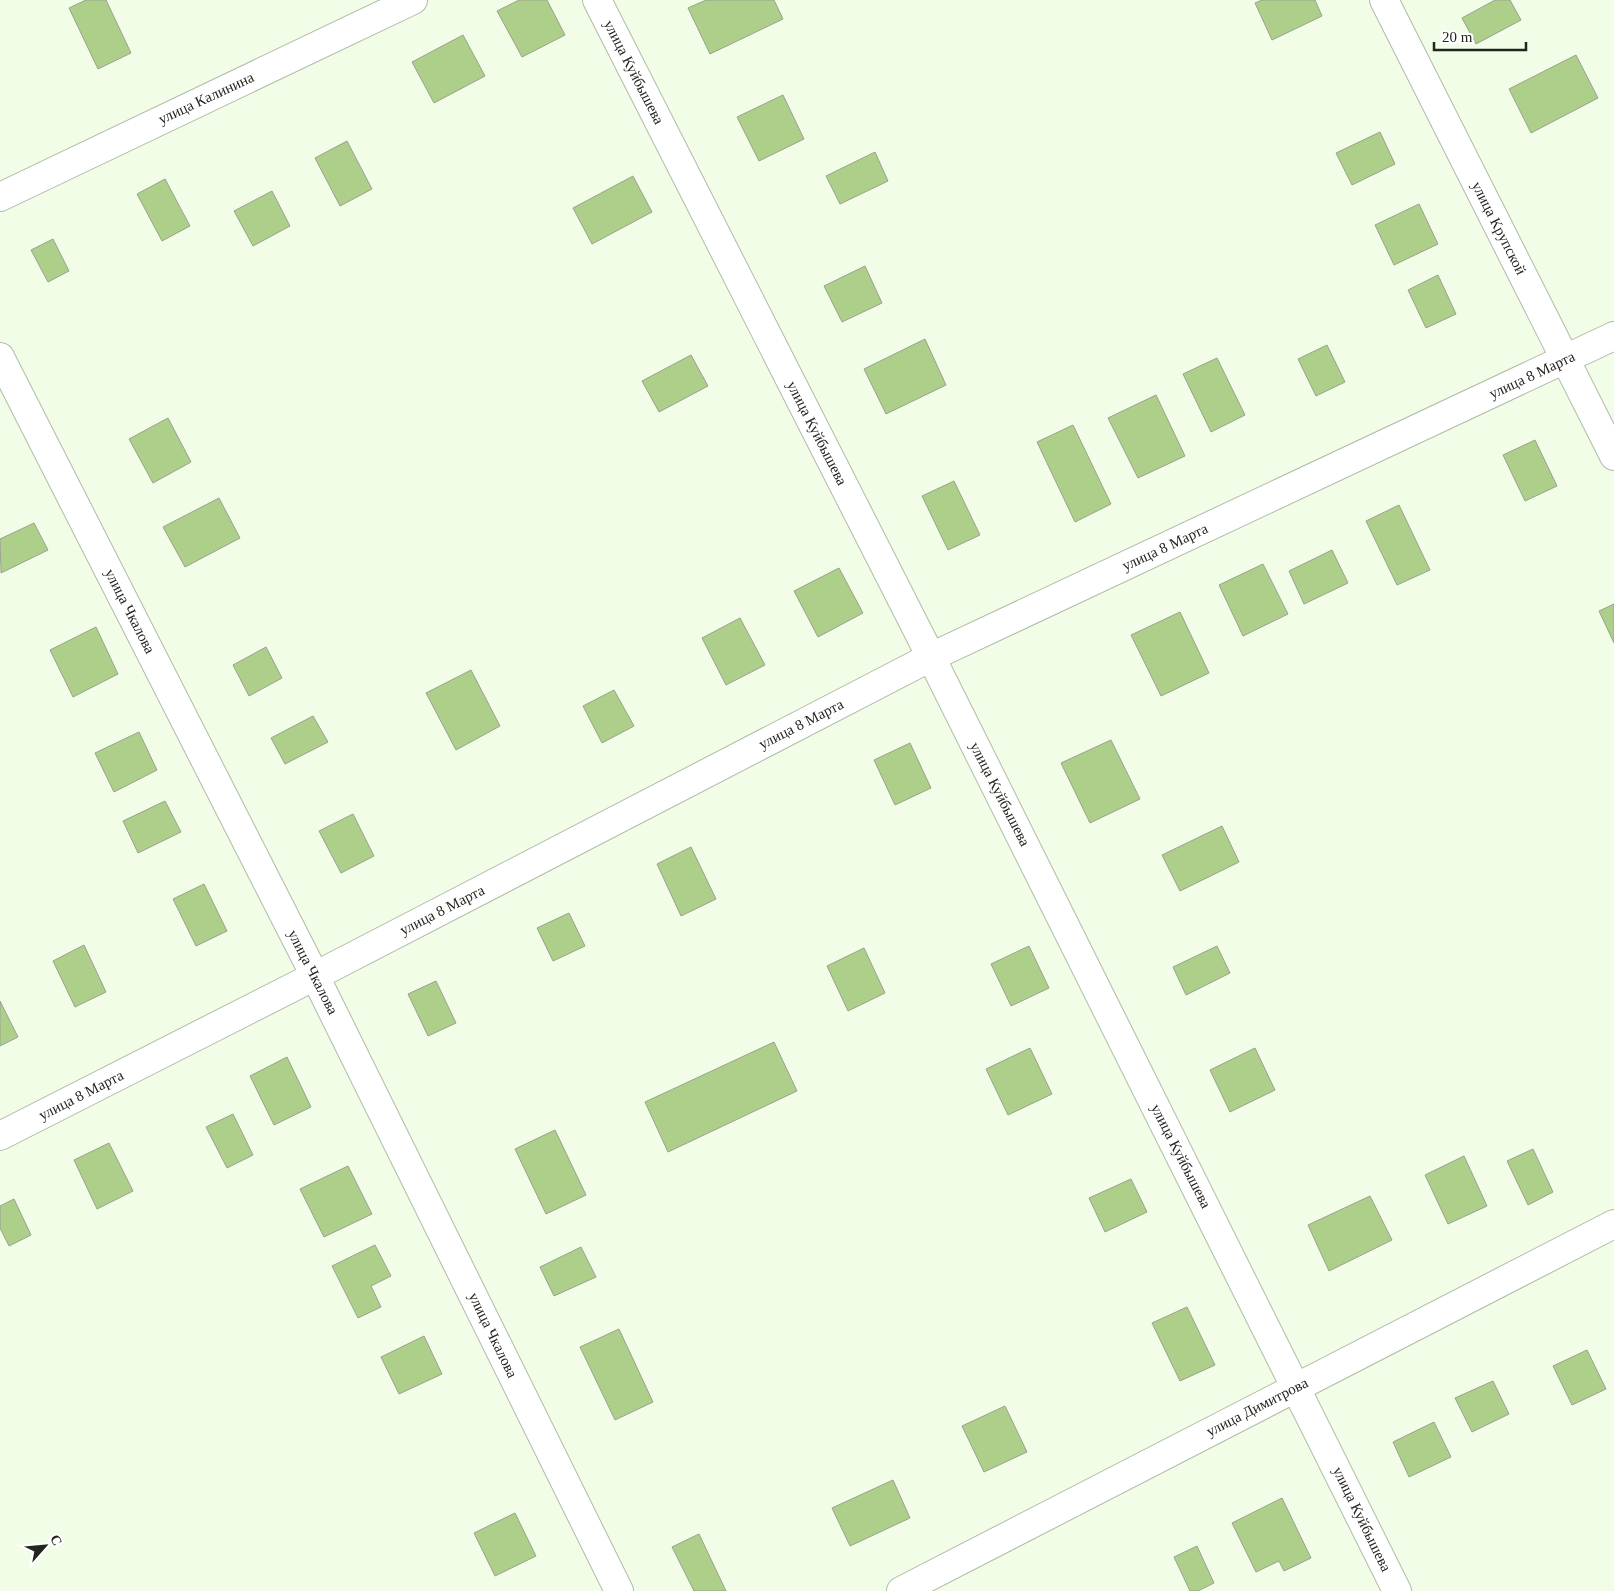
<svg xmlns="http://www.w3.org/2000/svg" width="1614" height="1591" font-family="'Times New Roman',serif">
	<rect width="100%" height="100%" fill="#f2fde8"/>
	<path fill="#adcf8a" stroke="#98a28f" d="M86 0H106L131 53 98 69 69 8Z
		M519 0H547L565 35 522 57 497 11Z
		M706 0H774L783 19 710 54 688 8Z
		M1262 0H1315L1322 16 1272 40 1255 3Z
		M1495 0H1510L1521 20 1476 44 1462 18Z
		M463 35 485 76 434 103 412 62Z
		M1576 55 1598 98 1531 133 1509 89Z
		M783 95 804 139 759 161 737 117Z
		M1380 132 1395 164 1352 185 1336 153Z
		M347 141 372 189 340 206 315 158Z
		M875 152 888 181 840 204 826 176Z
		M633 176 652 212 592 244 573 208Z
		M165 179 190 226 162 241 137 194Z
		M272 191 290 226 253 246 234 211Z
		M1419 204 1438 244 1394 265 1375 225Z
		M53 239 69 271 48 282 31 250Z
		M865 266 882 303 842 322 824 286Z
		M1438 275 1456 314 1426 328 1408 290Z
		M925 339 946 385 886 414 864 369Z
		M1327 345 1345 382 1316 396 1298 359Z
		M691 355 708 386 659 412 642 381Z
		M1217 358 1245 415 1211 432 1183 374Z
		M1156 395 1185 456 1138 478 1108 418Z
		M168 418 191 462 153 483 129 439Z
		M1073 425 1111 504 1075 522 1037 442Z
		M1535 440 1557 486 1525 501 1503 455Z
		M954 481 980 535 948 550 922 496Z
		M219 498 240 538 185 567 163 527Z
		M1399 505 1430 570 1397 585 1366 521Z
		M34 523 48 550 1 573 0 539Z
		M1332 550 1348 583 1304 604 1289 571Z
		M1263 564 1288 614 1243 636 1219 585Z
		M839 568 863 613 818 637 794 591Z
		M1614 604V643L1599 611Z
		M1180 612 1209 673 1161 696 1131 635Z
		M740 618 765 665 726 685 702 638Z
		M96 627 118 674 73 697 50 650Z
		M266 647 282 678 249 696 233 665Z
		M471 670 500 726 456 750 426 693Z
		M614 690 634 726 602 743 583 706Z
		M313 716 328 742 285 764 271 738Z
		M139 732 157 770 114 792 95 753Z
		M1111 740 1140 799 1090 823 1061 763Z
		M910 743 931 788 895 805 874 760Z
		M165 801 181 832 138 853 123 821Z
		M353 814 374 856 341 873 319 831Z
		M1222 826 1239 862 1180 891 1162 855Z
		M691 847 716 899 681 916 657 864Z
		M204 884 227 931 196 946 173 899Z
		M569 913 585 946 553 961 537 928Z
		M84 945 106 992 75 1007 53 961Z
		M1029 946 1049 988 1011 1006 991 964Z
		M1217 946 1230 973 1186 995 1173 967Z
		M864 948 885 993 848 1011 827 966Z
		M436 981 456 1023 428 1036 408 994Z
		M0 1001 18 1037 0 1046Z
		M774 1042 797 1091 668 1152 645 1102Z
		M1030 1048 1052 1094 1008 1115 986 1069Z
		M1255 1048 1275 1090 1230 1112 1210 1070Z
		M287 1057 311 1107 274 1125 250 1076Z
		M233 1114 253 1155 227 1168 206 1127Z
		M555 1130 586 1195 546 1214 515 1149Z
		M109 1143 133 1191 97 1209 74 1160Z
		M1533 1149 1553 1192 1528 1205 1507 1161Z
		M1464 1156 1487 1206 1448 1224 1425 1175Z
		M348 1166 372 1214 324 1237 300 1189Z
		M1131 1179 1147 1212 1105 1232 1089 1198Z
		M1370 1196 1392 1240 1329 1271 1308 1225Z
		M14 1199 31 1235 9 1246 0 1228V1206Z
		M375 1245 391 1276 371 1286 381 1307 358 1318 332 1266Z
		M581 1247 596 1277 554 1296 540 1267Z
		M1187 1307 1215 1365 1180 1381 1152 1323Z
		M619 1329 653 1402 615 1420 580 1347Z
		M424 1336 442 1374 399 1394 381 1357Z
		M1587 1350 1606 1389 1572 1405 1553 1366Z
		M1493 1381 1509 1414 1472 1432 1455 1398Z
		M1005 1406 1027 1452 984 1472 962 1426Z
		M1434 1422 1451 1457 1409 1477 1393 1442Z
		M893 1480 910 1518 850 1546 832 1508Z
		M1282 1498 1311 1558 1284 1571 1279 1561 1256 1572 1232 1523Z
		M515 1513 536 1556 495 1576 474 1533Z
		M699 1534 726 1591H694L672 1547Z
		M1197 1546 1214 1583 1198 1591H1190L1174 1557Z"/>
	<g fill="none" stroke-linecap="round" stroke-linejoin="round">
		<defs>
			<path id="street" d="M597 0 931 657 1397 1591
				M1384 0 1614 456
				M0 197 413 0
				M0 357 315 976 619 1591
				M0 1136 315 976 931 657 1614 336
				M901 1591 1614 1224"/>
		</defs>
		<use href="#street" stroke="#b0bba7" stroke-width="30"/>
		<use href="#street" stroke="#fff" stroke-width="28"/>
	</g>
	<g text-anchor="middle" stroke-width="5" stroke-linejoin="round" paint-order="stroke">
		<g font-size="15" fill="#23261f" stroke="#fff">
			<text transform="translate(634 72) rotate(63)" y="5">улица Куйбышева</text>
			<text transform="translate(206 98) rotate(-25)" y="5">улица Калинина</text>
			<text transform="translate(1499 228) rotate(63)" y="5">улица Крупской</text>
			<text transform="translate(1532 375) rotate(-25)" y="5">улица 8 Марта</text>
			<text transform="translate(817 433) rotate(63)" y="5">улица Куйбышева</text>
			<text transform="translate(1165 547) rotate(-25)" y="5">улица 8 Марта</text>
			<text transform="translate(130 611) rotate(63)" y="5">улица Чкалова</text>
			<text transform="translate(801 724) rotate(-27)" y="5">улица 8 Марта</text>
			<text transform="translate(1000 794) rotate(63)" y="5">улица Куйбышева</text>
			<text transform="translate(442 910) rotate(-27)" y="5">улица 8 Марта</text>
			<text transform="translate(313 972) rotate(63)" y="5">улица Чкалова</text>
			<text transform="translate(81 1095) rotate(-27)" y="5">улица 8 Марта</text>
			<text transform="translate(1181 1156) rotate(63)" y="5">улица Куйбышева</text>
			<text transform="translate(493 1335) rotate(64)" y="5">улица Чкалова</text>
			<text transform="translate(1257 1407) rotate(-27)" y="5">улица Димитрова</text>
			<text transform="translate(1362 1519) rotate(64)" y="5">улица Куйбышева</text>
		</g>
	</g>
	<g transform="translate(45 1546) rotate(63)" stroke="#ffffff" stroke-width="4" paint-order="stroke">
	<path d="M0-4L9 19L0 12L-9 19Z" fill="#23261f"/>
	<text y="-8" font-size="14" font-weight="bold" text-anchor="middle" fill="#23261f">С</text>
	</g>
	<path d="M1434 42v8h92v-8" fill="none" stroke="#23261f" stroke-width="2.5"/>
	<text x="1442" y="42" font-size="15" fill="#23261f" stroke="#ffffff" stroke-width="4" paint-order="stroke">20 m</text>
</svg>
